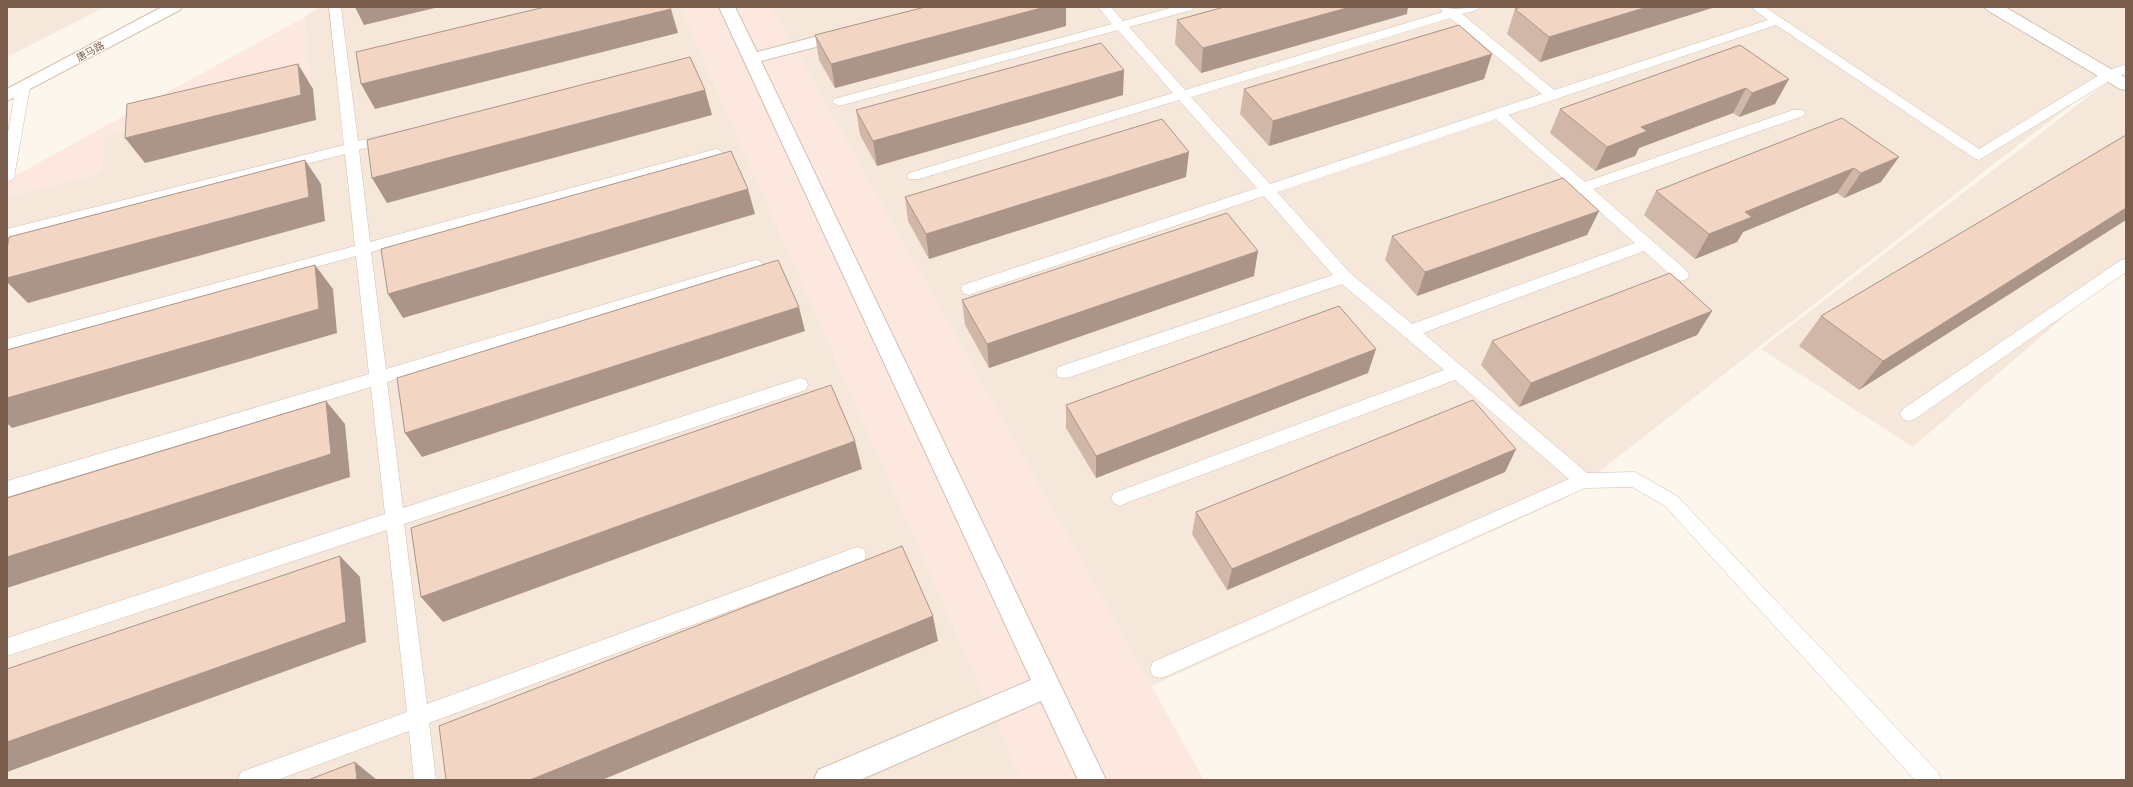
<svg xmlns="http://www.w3.org/2000/svg" width="2133" height="787" font-family="'Alegreya Sans','Noto Sans SC',sans-serif">
	<rect width="100%" height="100%" fill="#fdf6ec"/>
	<path fill="#f5e8da" d="M7 7H105L7 57Z
		M319 7H681L1022 780H7V196L101 173 104 136 310 87 305 17Z
		M771 7H2126V63L1991 166 1564 499 1151 686Z
		M2126 75V263L1913 447 1761 349 2106 83Z"/>
	<path fill="#fde8e0" d="M681 7H771L1204 780H1022Z
		M305 17 310 87 105 136 101 173 7 196V180Z"/>
	<g fill="none" stroke-linecap="round" stroke-linejoin="round">
		<defs>
			<path id="service" d="M329 7H341L358 141 389 134 394 135 396 138 394 141 359 150 370 242 716 149 721 151 723 154 721 157 371 252 386 369 755 260 760 261 763 265 760 269 387 382 403 508 800 378 806 380 808 385 806 390 404 524 427 704 857 547 864 549 866 555 864 561 429 723 436 780H414L409 731 277 780H238L241 772 249 769 407 712 387 530 7 656V638L385 514 371 387 7 497V481L369 374 356 256 7 351V339L355 246 345 154 7 239V229L344 145Z
				M1098 7H1111L1123 21 1174 7H1194L1192 10 1129 27 1185 90 1443 12 1439 7 1455 9 1479 7 1477 10 1462 14 1554 90 1768 20 1751 7H1765L1979 149 2104 72 2126 64V73L2114 78 1979 160 1974 158 1776 25 1508 115 1585 182 1793 110H1803L1805 113 1803 116 1593 189 1687 271 1689 275 1687 279 1681 281 1675 279 1644 251 1423 333 1587 473 1635 472 1677 496 1938 772 1941 780H1915L1665 506 1632 487 1585 488 1167 676 1160 678 1153 676 1150 669 1153 662 1569 479 1455 380 1126 503 1120 506 1114 503 1111 498 1114 493 1444 370 1342 284 1070 377 1064 378 1058 377 1056 372 1058 367 1333 275 1264 196 975 293 969 295 963 293 961 289 963 285 1257 188 1179 100 919 179H909L907 176 909 173 1173 93 1118 30 839 106 832 102 834 99 1112 24ZM1450 18 1542 94 1270 184 1191 97ZM1496 119 1572 186 1550 194 1548 197 1550 200 1555 202 1580 194 1635 243 1412 324 1350 273 1277 192Z
				M23 83 30 87 14 177 12 180 7 182V138L16 87Z
				M2126 259V272L1915 419 1909 421 1903 419 1900 414 1903 409 2121 260Z"/>
			<path id="minor" d="M719 7H735L757 52 845 29 851 30 853 34 851 38 761 61 1106 780H1078L1041 701 860 780H814L818 770 1031 680Z
				M1985 7H2005L2126 78V90L2120 89 1987 10Z"/>
			<path id="secondary" d="M162 7H182L180 10 7 101V89Z"/>
		</defs>
		<use href="#service" stroke="#d1beb0" stroke-width="1"/>
		<use href="#minor" stroke="#d1beb0" stroke-width="2"/>
		<use href="#secondary" stroke="#d6c0b0" stroke-width="2"/>
		<use href="#service" fill="#fff" fill-rule="evenodd"/>
		<use href="#minor" fill="#fff" fill-rule="evenodd"/>
		<use href="#secondary" fill="#fff" fill-rule="evenodd"/>
	</g>
	<path fill="#d1b7a8" d="M1715 7 1540 62 1507 34 1515 9Z
		M1407 14 1201 73 1175 44 1177 20Z
		M1066 26 835 88 819 60 815 35Z
		M1740 45 1775 104 1739 117 1733 113 1639 148 1635 156 1595 171 1550 133 1560 109Z
		M1484 79 1269 146 1240 114 1244 89Z
		M1123 95 877 166 860 135 856 110Z
		M1842 118 1881 182 1844 198 1837 193 1743 232 1737 242 1695 259 1644 215 1656 191Z
		M2126 135 1859 390 1799 346 1821 316Z
		M1186 177 929 259 908 221 905 197Z
		M1599 211 1587 235 1417 296 1385 260 1392 236Z
		M1254 276 989 368 965 325 962 300Z
		M1712 311 1697 335 1519 407 1481 365 1492 341Z
		M1368 373 1096 478 1066 428V405Z
		M1516 449 1505 472 1227 590 1192 534 1196 512Z"/>
	<path fill="#aa9588" d="M355 7H439L364 25Z
		M1045 7H1066V26L835 88 831 64Z
		M1350 7H1408L1407 14 1201 73 1203 48Z
		M1647 7H1715L1540 62 1549 37Z
		M671 9 678 33 375 109 361 84Z
		M1492 54 1484 79 1269 146 1273 121Z
		M298 64 313 89 316 120 145 163 125 138Z
		M1124 70 1123 95 877 166 873 141Z
		M1789 79 1775 104 1739 117 1752 93Z
		M1746 88 1733 113 1639 148 1635 156 1595 171 1607 147 1641 127Z
		M705 90 712 115 387 203 372 178Z
		M1189 152 1186 177 929 259 926 234Z
		M1899 157 1881 182 1844 198 1861 173Z
		M305 160 321 184 325 221 28 303 7 282V278Z
		M1854 168 1837 193 1743 232 1737 242 1695 259 1709 234 1745 212Z
		M748 189 755 214 403 318 388 294Z
		M2126 208V220L1859 390 1883 361Z
		M1599 211 1587 235 1417 296 1425 272Z
		M1258 251 1254 276 989 368 987 344Z
		M315 265 333 289 337 333 12 428 7 423V398Z
		M799 307 805 331 422 457 405 433Z
		M1712 311 1697 335 1519 407 1531 383Z
		M1376 349 1368 373 1096 478V456Z
		M326 401 345 424 350 477 7 588V557Z
		M855 441 862 469 443 622 421 597Z
		M1516 449 1505 472 1227 590 1232 569Z
		M340 556 360 577 366 642 7 772V742Z
		M933 616 938 641 602 780H530Z
		M355 762 377 780H378H357Z"/>
	<path fill="#f3d5c3" stroke="#aa9588" d="M545 7H670L671 9 361 84 356 52Z
		M925 7H1045L831 64 815 35Z
		M1224 7H1350L1203 48 1177 20Z
		M1522 7H1647L1549 37 1515 9Z
		M1459 25 1492 54 1273 121 1244 89Z
		M1101 43 1124 70 873 141 856 110Z
		M1740 45 1789 79 1752 93 1746 88 1641 127 1647 131 1607 147 1560 109Z
		M690 57 705 90 372 178 367 140Z
		M298 64 301 95 125 138 127 104Z
		M1842 118 1899 157 1861 173 1854 168 1745 212 1752 217 1709 234 1656 191Z
		M1162 119 1189 152 926 234 905 197Z
		M2126 135V208L1883 361 1821 316Z
		M731 151 748 189 388 294 381 249Z
		M305 160 309 197 7 278V249L9 237Z
		M1563 178 1599 211 1425 272 1392 236Z
		M1227 213 1258 251 987 344 962 300Z
		M778 260 799 307 405 433 397 378Z
		M315 265 319 309 7 398V350Z
		M1670 273 1712 311 1531 383 1492 341Z
		M1339 306 1376 349 1096 456 1066 405Z
		M831 385 855 441 421 597 411 528Z
		M1473 400 1516 449 1232 569 1196 512Z
		M326 401 331 454 7 557V498Z
		M902 546 933 616 530 780H446L439 726Z
		M340 556 346 622 7 742V669Z
		M355 762 357 780H308Z"/>
	<g text-anchor="middle" stroke-width="3" stroke-linejoin="round" paint-order="stroke">
		<g font-size="10" fill="#7a5c4d" stroke="#fffaf3">
			<text transform="translate(90 51) rotate(-28)" y="4">唐马路</text>
		</g>
	</g>
	<rect width="2133" height="787" fill="none" stroke="#7a5c4d" stroke-width="16"/>
</svg>
